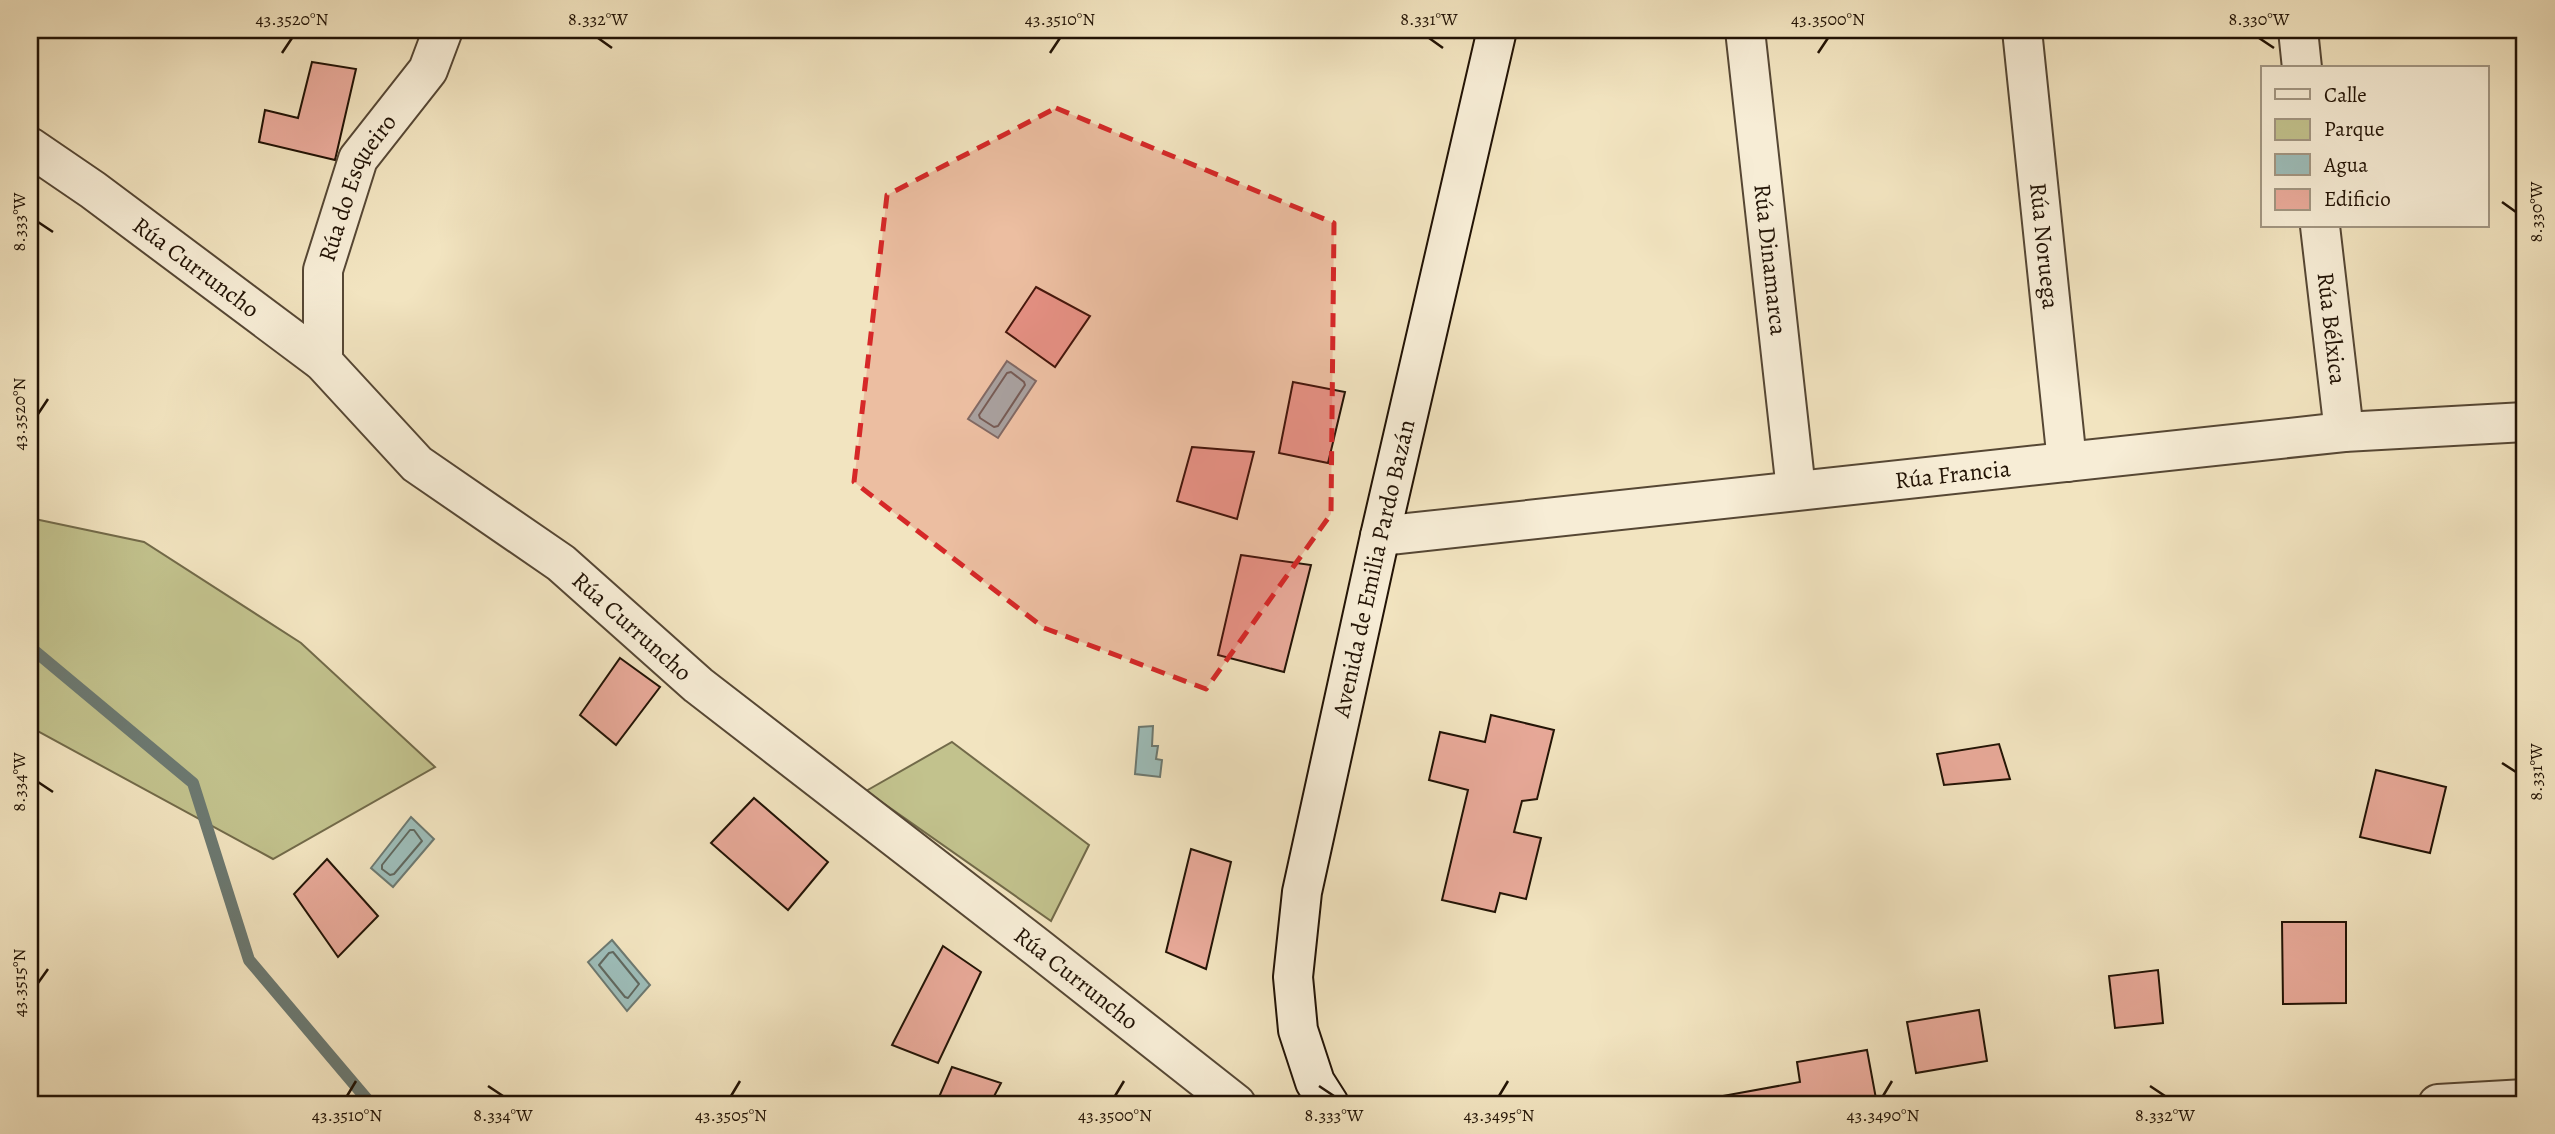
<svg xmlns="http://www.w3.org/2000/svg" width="2555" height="1134" font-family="Alegreya,serif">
	<rect width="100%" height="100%" fill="#f2e4c0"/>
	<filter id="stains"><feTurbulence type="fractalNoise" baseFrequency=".00286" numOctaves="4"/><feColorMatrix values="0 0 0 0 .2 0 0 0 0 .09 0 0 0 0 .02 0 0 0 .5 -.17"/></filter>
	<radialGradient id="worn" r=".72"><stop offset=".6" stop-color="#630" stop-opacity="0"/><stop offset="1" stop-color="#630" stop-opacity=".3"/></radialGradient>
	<path fill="#c2c28d" stroke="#726a49" stroke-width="2" d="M30 518 144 542 301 643 435 767 273 859 30 727Z
		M952 742 1089 845 1051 921 866 791Z"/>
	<path fill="#9dbdb9" stroke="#6c7971" stroke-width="2" d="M1007 361 1036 381 998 438 968 419Z
		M1153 726 1152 746H1158L1156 759 1162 760 1160 777 1135 774 1139 727Z
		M411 817 434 839 393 887 371 868Z
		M612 940 650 985 627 1011 588 962Z"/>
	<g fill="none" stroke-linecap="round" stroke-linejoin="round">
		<path stroke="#60685f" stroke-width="2" d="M1011 372 1024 382 1025 385 998 426 994 427 980 418 979 415 1007 373Z
			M410 830H414L422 841 394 874 390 875 382 869V865Z
			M613 952 639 984 628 998 625 997 599 965 609 953Z"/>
		<path stroke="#6c7971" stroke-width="12" d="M30 647 193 783 249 960 371 1104"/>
	</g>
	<path fill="#e9aa9a" stroke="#221305" stroke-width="2" d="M312 62 356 69 335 160 259 142 265 110 298 118Z
		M1036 287 1090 316 1055 367 1006 332Z
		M1293 382 1345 392 1328 463 1279 453Z
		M1192 447 1254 452 1237 519 1177 501Z
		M1241 555 1311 565 1284 672 1218 655Z
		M620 658 660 687 616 745 580 715Z
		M1491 715 1554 730 1537 799 1522 801 1514 832 1541 838 1526 899 1500 893 1495 912 1442 900 1468 790 1429 780 1440 732 1485 742Z
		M1999 744 2010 779 1944 785 1937 754Z
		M2376 770 2446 787 2430 853 2360 837Z
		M754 798 828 862 788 910 711 843Z
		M1191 849 1231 862 1206 969 1166 952Z
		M327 859 378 916 338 957 294 894Z
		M2282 922H2346V1003L2283 1004Z
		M943 946 981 972 938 1063 892 1045Z
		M2158 970 2163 1023 2115 1028 2109 976Z
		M1979 1010 1987 1061 1916 1073 1907 1022Z
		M1867 1050 1877 1104H1718L1717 1097 1800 1082 1797 1062Z
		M952 1067 1001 1083 990 1104H936Z"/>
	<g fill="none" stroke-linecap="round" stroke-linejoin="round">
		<defs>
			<g id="street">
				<path id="s1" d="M1745 30 1796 490"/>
				<path id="s2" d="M2022 30 2067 462"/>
				<path d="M2298 30 2302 68"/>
				<path id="s3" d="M30 147 93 190 323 362 417 464 561 563 698 685 1038 948 1236 1104"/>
				<path id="s4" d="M2320 226 2344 432"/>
				<path id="s5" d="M323 362V270L358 159 428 70 443 30"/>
				<path id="s6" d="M1380 536 2344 432 2525 422"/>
				<path d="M2438 1104 2525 1099"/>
			</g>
			<g id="secondary">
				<path id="s7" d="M1329 1104 1315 1082 1298 1030 1293 977 1302 892 1380 536 1497 30"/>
			</g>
		</defs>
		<use href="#street" stroke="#564734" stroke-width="42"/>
		<use href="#secondary" stroke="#221305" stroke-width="42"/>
		<use href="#street" stroke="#f7edd6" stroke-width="38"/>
		<use href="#secondary" stroke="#f7edd6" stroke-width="38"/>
	</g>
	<path fill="#d62828" fill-opacity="0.2" stroke="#d62828" stroke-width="5" stroke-dasharray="14 9" stroke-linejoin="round" d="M1056 108 1334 223 1331 514 1206 689 1044 628 854 482 887 195Z"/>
	<path fill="none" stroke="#221305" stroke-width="2.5" d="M598 38 612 48M1429 38 1443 48M2259 38 2274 48M282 53 292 38M1050 53 1060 38M1818 53 1828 38M2502 202 2516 212M38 222 53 232M38 414 48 399M2502 763 2516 772M38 782 53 792M38 983 48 969M488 1086 503 1096M1319 1086 1334 1096M2150 1086 2165 1096M347 1096 356 1081M731 1096 740 1081M1115 1096 1124 1081M1499 1096 1508 1081M1883 1096 1892 1081"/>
	<g text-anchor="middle" stroke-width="5" stroke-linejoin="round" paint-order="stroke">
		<g font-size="24" fill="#221305" stroke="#f7edd6">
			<text dy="8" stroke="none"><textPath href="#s5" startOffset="182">Rúa do Esqueiro</textPath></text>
			<text dy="8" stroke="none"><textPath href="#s2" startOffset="217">Rúa Noruega</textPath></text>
			<text dy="8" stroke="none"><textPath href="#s1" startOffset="231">Rúa Dinamarca</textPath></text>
			<text dy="8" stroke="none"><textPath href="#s3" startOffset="205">Rúa Curruncho</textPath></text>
			<text dy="8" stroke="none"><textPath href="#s4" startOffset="103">Rúa Bélxica</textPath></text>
			<text dy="8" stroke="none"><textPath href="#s6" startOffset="576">Rúa Francia</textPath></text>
			<text dy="8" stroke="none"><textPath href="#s7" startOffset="551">Avenida de Emilia Pardo Bazán</textPath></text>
			<text dy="8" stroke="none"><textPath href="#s3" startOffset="772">Rúa Curruncho</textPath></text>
			<text dy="8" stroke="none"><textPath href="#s3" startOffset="1339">Rúa Curruncho</textPath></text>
		</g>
	</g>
	<rect width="2555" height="1134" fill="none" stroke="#f2e4c0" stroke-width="77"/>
	<rect x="2261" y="66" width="228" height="161" fill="#f7edd6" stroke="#a29682" stroke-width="2"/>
	<rect x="2275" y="89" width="35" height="10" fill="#f7edd6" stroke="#a29682" stroke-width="2"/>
	<text x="2324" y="102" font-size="21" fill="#221305">Calle</text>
	<rect x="2275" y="119" width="35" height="21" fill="#c2c28d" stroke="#a29682" stroke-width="2"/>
	<text x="2324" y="136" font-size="21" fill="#221305">Parque</text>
	<rect x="2275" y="154" width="35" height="21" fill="#9dbdb9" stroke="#a29682" stroke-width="2"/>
	<text x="2324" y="172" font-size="21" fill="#221305">Agua</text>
	<rect x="2275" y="189" width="35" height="21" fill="#e9aa9a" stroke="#a29682" stroke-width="2"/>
	<text x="2324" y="206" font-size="21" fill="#221305">Edificio</text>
	<rect x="38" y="38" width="2478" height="1058" fill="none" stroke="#221305" stroke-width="2.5"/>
	<g font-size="18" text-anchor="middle" fill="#221305">
		<text x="292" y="25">43.3520°N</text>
		<text x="598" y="25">8.332°W</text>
		<text x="1060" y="25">43.3510°N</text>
		<text x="1429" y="25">8.331°W</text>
		<text x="1828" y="25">43.3500°N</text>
		<text x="2259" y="25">8.330°W</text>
		<text transform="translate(2536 212) rotate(-90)" y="6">8.330°W</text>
		<text transform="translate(19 222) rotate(-90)" y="6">8.333°W</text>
		<text transform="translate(19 414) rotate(-90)" y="6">43.3520°N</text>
		<text transform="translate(2536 772) rotate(-90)" y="6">8.331°W</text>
		<text transform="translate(19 782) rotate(-90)" y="6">8.334°W</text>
		<text transform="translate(19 983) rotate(-90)" y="6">43.3515°N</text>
		<text x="347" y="1121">43.3510°N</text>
		<text x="503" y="1121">8.334°W</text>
		<text x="731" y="1121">43.3505°N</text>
		<text x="1115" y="1121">43.3500°N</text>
		<text x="1334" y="1121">8.333°W</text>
		<text x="1499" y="1121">43.3495°N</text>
		<text x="1883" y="1121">43.3490°N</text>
		<text x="2165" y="1121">8.332°W</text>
	</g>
	<rect width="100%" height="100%" filter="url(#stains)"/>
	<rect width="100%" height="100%" fill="url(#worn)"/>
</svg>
